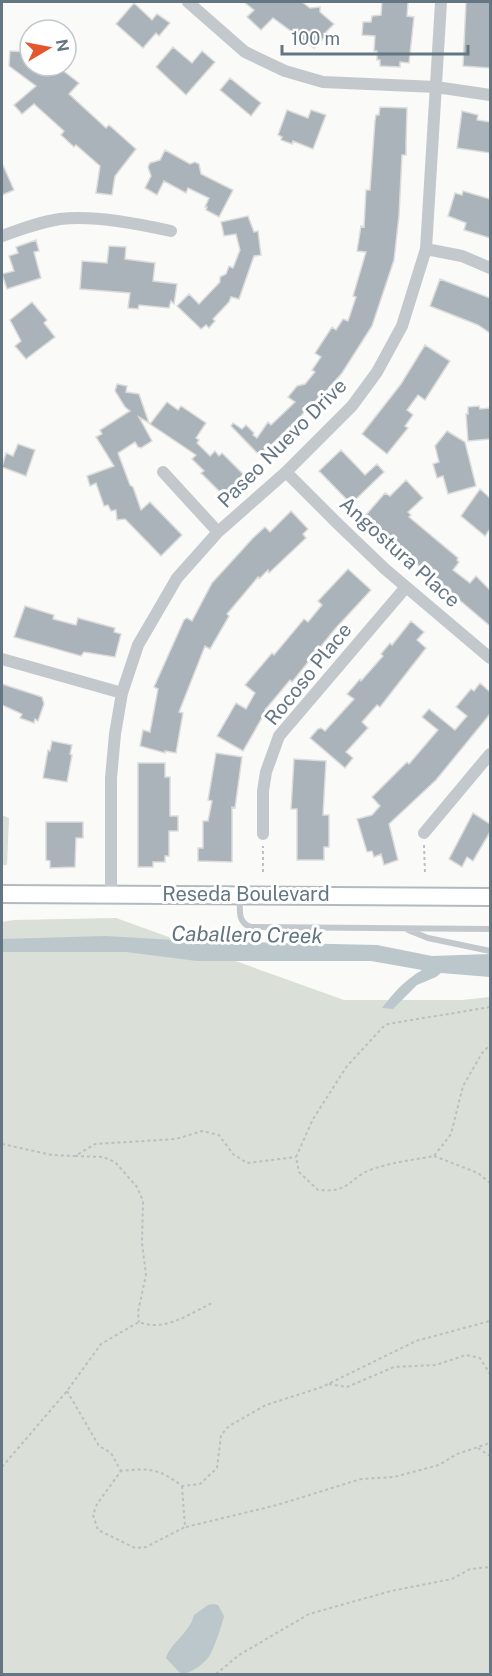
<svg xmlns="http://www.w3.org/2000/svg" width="492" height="1676" font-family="'Public Sans',sans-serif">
	<rect width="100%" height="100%" fill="#fafaf8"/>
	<path fill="#dadfd7" d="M2 815 9 818 7 865H2Z
		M116 918 344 1000H462L490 997V1674H2V922L14 920Z"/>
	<path fill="#bbc7cb" d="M105 936 192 941 377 945 432 956 490 954V977L441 973 436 977 417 985 393 1009 382 1008C395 991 404 981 422 970L371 961H197L126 952H2V939Z
		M213 1604 218 1605 224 1616C222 1625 215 1645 211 1653 207 1662 191 1674 181 1674L166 1658C171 1642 189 1634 194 1615L208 1605Z"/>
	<path fill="#aab3b9" stroke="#dcdcda" stroke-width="1.5" d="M244 2H302L310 8 320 7V12L334 24 326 32 328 34 314 48 273 18 261 30 247 17 254 10Z
		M382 2H408L407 16 414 17 409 63 400 62V67L380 66V60H377V51H374L375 36 362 35 363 22H371L372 16 381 15Z
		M466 2H490V68L463 66Z
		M134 3 152 20 157 14 170 23 159 36 156 33 143 48 116 24Z
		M173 47 192 63 202 51 215 62 186 95 156 67Z
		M10 51 30 52V66H57L79 83 69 94 106 128 109 125 136 149 115 176 112 195 96 193 100 166 76 145 74 147 61 135 64 131 34 104 22 114 14 105 36 86 9 66Z
		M230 78 261 103 251 116 220 90Z
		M380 107 407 108 406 143V155H402L399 216 394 260 372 326 342 373 322 396 321 395 312 405 310 404 301 416 260 456 231 426 233 423 242 429 246 425 254 433 253 435 257 438 268 422 271 425 295 402 288 397 297 386 305 384 315 372 312 370 321 357 315 353 332 327 336 330 343 319 348 321 356 297 353 296 366 252 357 251 361 226 364 227 366 190H370L375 121 376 115H379Z
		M287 110 308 118 311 110 326 115 313 149 293 141 292 144 281 140 282 137 278 135Z
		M462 111 478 115 477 120 490 122V153L457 148Z
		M165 150 190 164 195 162 199 164 201 174 233 190 219 217 206 210 207 207H205L209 198 188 188 186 193 164 181 157 195 145 188 151 176 148 167 150 163 160 160Z
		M2 163 14 190 2 195Z
		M463 191 490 199V238L464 230 466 223 448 216 455 193 462 195Z
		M248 216 254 232 258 231 261 255 254 256 239 299 231 297 229 302 213 319 215 321 209 328 206 325 201 329 177 306 189 294 199 304 220 282V277L226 274 229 266 233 268 240 250 236 234 224 236 221 222Z
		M36 240 39 251 34 252 41 278 7 289 2 274 14 271 9 256 18 253 16 247Z
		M109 246 126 247 125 259 155 263 153 281 177 284 174 304 171 301 169 308 139 305 138 309 128 308 130 293 80 289 82 261 107 263Z
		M440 279 490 298V333L478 325 430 306Z
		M32 302 47 320 44 323 55 337 26 359 15 346 21 341 10 320Z
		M425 345 450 361 425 400 418 395 407 410 413 415 405 426 408 428 387 454 362 434 401 384Z
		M117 384 127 386 126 392 139 394 149 423 139 417 152 441 141 448 138 447 135 442 118 453 130 485 133 487 141 510 150 502 182 535 161 556 125 519 117 520 116 510 111 511 108 505 104 506 96 483 90 486 87 476 114 466 96 437 102 434 100 430 130 411 125 407 115 391Z
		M167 402 178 410 181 406 206 423 196 438 199 440 197 443 210 456 215 451 219 456 222 453 243 474 240 478 243 480 226 498 201 473 204 471 192 459 196 455 150 424Z
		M479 406 480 409 490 408V439L468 441 466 414H468V407Z
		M447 431 465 442 476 486 448 494 443 476 437 478 433 464 439 462 435 446Z
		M18 444 35 450 26 476 2 467 6 453 13 456Z
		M341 450 365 475 377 464 384 472 351 504 319 471Z
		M406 480 423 498 408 512 411 515 409 517 458 558 457 560 459 562 453 570 470 583 476 576 490 590V626L384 536 386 534 365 516 385 493 390 496Z
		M480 489 490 498V529L485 536 461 516Z
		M291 511 308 529 303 534 306 538 269 573 268 570 260 578 258 577 227 614 229 616 210 649 205 646 179 712 183 713 176 753 165 751V753L140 746 143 730 150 732 158 689 154 687 184 620 187 618 192 621 212 583 253 538 265 527 270 532Z
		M348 569 371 590 335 629 292 682 290 680 265 710 266 711 243 751 217 736 236 703 246 709 255 693 245 685 272 653 274 655 304 619 308 622 322 605 318 601Z
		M25 606 54 615 53 619 76 625 78 618 115 628 114 632 121 634 115 657 84 652 81 656 14 637Z
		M411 621 424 632 417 640 426 648 380 707 377 705 362 722 368 728 346 752 353 758 345 768 310 738 318 729 321 728 325 731 354 699 347 694 360 679 361 681 383 656 381 654 390 643 392 645Z
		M480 683 490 692V714L436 780 389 824 398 860 384 865 381 854 374 857 372 851 367 852 357 819 372 815 380 806 372 797 407 762 409 764 438 730 422 717 429 709 455 730 467 716 456 707 471 689 474 691Z
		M2 684 42 697 44 704 38 721 35 719 34 723 20 718 22 714 2 705Z
		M52 741 72 745 70 754 72 755 67 782 43 778 48 750 50 751Z
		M216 753 242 757 235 808 232 807V862L198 861V848H203V821H208L212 801 208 800Z
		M294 759 326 761 323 815H329V847H324V860H297V809H291Z
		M138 763H165V777H170V816H178V831H169V856H165V862H153V867H138Z
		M473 813 490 824V832L473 861 467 857 462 867 449 859Z
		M46 822H83V838H76L75 867 50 868V861L46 860Z"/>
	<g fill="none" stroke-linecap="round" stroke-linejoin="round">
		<defs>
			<path id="secondary" d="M2 894 490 897"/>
		</defs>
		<use href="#secondary" stroke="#b3babf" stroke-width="20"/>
		<path stroke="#bbbfc2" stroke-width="2" stroke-dasharray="3 3" stroke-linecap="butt" d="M424 845 425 873
			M263 872V846
			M490 1007 388 1024 384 1026 347 1066 313 1119 296 1157 299 1172 318 1190C352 1193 347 1178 373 1169 392 1162 414 1160 434 1156L451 1134 463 1086 482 1053 490 1045
			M2 1144 52 1155 75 1156 95 1144 176 1139 202 1131 219 1135 233 1154 247 1163 296 1157
			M75 1156 103 1157 115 1162 137 1187 143 1201 142 1243 146 1275 138 1312 139 1322
			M434 1156 478 1173 490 1183
			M329 1384 347 1387 394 1367 436 1365 466 1355 480 1358 490 1374
			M67 1391 99 1446 111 1453 121 1471
			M478 1448 490 1456
			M2 1467 67 1391 101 1344 139 1322C165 1332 189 1314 212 1303
			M182 1486 185 1527 146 1547 135 1548 98 1530 93 1515 97 1504 121 1471C150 1468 158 1468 182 1486L200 1484 217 1468 221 1435 229 1426 266 1405 322 1387 416 1341 490 1321
			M186 1527 277 1505 361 1479 394 1477 439 1465 457 1454 490 1443
			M216 1674 239 1655 309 1614 391 1591 452 1579 470 1569 490 1567"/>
		<path stroke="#c3c8cc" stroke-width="6" d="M240 897C240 909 237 923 251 927L490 929
			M408 930 428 938 490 951"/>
		<path stroke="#c3c8cc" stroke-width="12" d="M188 2 245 52 285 71 323 82 436 87 490 95
			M2 236C21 229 40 222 60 219 91 215 140 224 171 231
			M426 249 462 256 490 268
			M163 472 218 532
			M286 472 337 523 385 569 490 658
			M2 659 122 693
			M424 833 490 754
			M263 834V791L266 772 279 736 406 587
			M111 893V778L115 734 122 693 138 645 177 578 218 532 286 472 352 406 377 372 402 326 426 249 441 2"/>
		<use href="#secondary" stroke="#fff" stroke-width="16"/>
	</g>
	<g text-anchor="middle" stroke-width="6" stroke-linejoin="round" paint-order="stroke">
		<g font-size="20" fill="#657683" stroke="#fff">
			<text transform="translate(282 443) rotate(-45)" y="7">Paseo Nuevo Drive</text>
			<text transform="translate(400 552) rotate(42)" y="7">Angostura Place</text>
			<text transform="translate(308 674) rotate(-51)" y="7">Rocoso Place</text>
			<text x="246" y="901">Reseda Boulevard</text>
		</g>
		<g font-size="21" font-style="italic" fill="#60757c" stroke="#fff">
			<text transform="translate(247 935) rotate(1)" y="7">Caballero Creek</text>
		</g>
	</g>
	<rect width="492" height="1676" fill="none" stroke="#657683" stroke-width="6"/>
	<g transform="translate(48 48) rotate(80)"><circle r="28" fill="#ffffff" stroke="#c1c8cd" stroke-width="1.5"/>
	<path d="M0-4.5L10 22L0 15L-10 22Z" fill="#e4572e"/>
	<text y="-9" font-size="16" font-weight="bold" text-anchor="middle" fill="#657683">N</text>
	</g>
	<path d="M282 45v9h186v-9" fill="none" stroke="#657683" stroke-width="3"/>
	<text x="291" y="45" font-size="18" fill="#657683" stroke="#ffffff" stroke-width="4.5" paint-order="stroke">100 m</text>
</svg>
